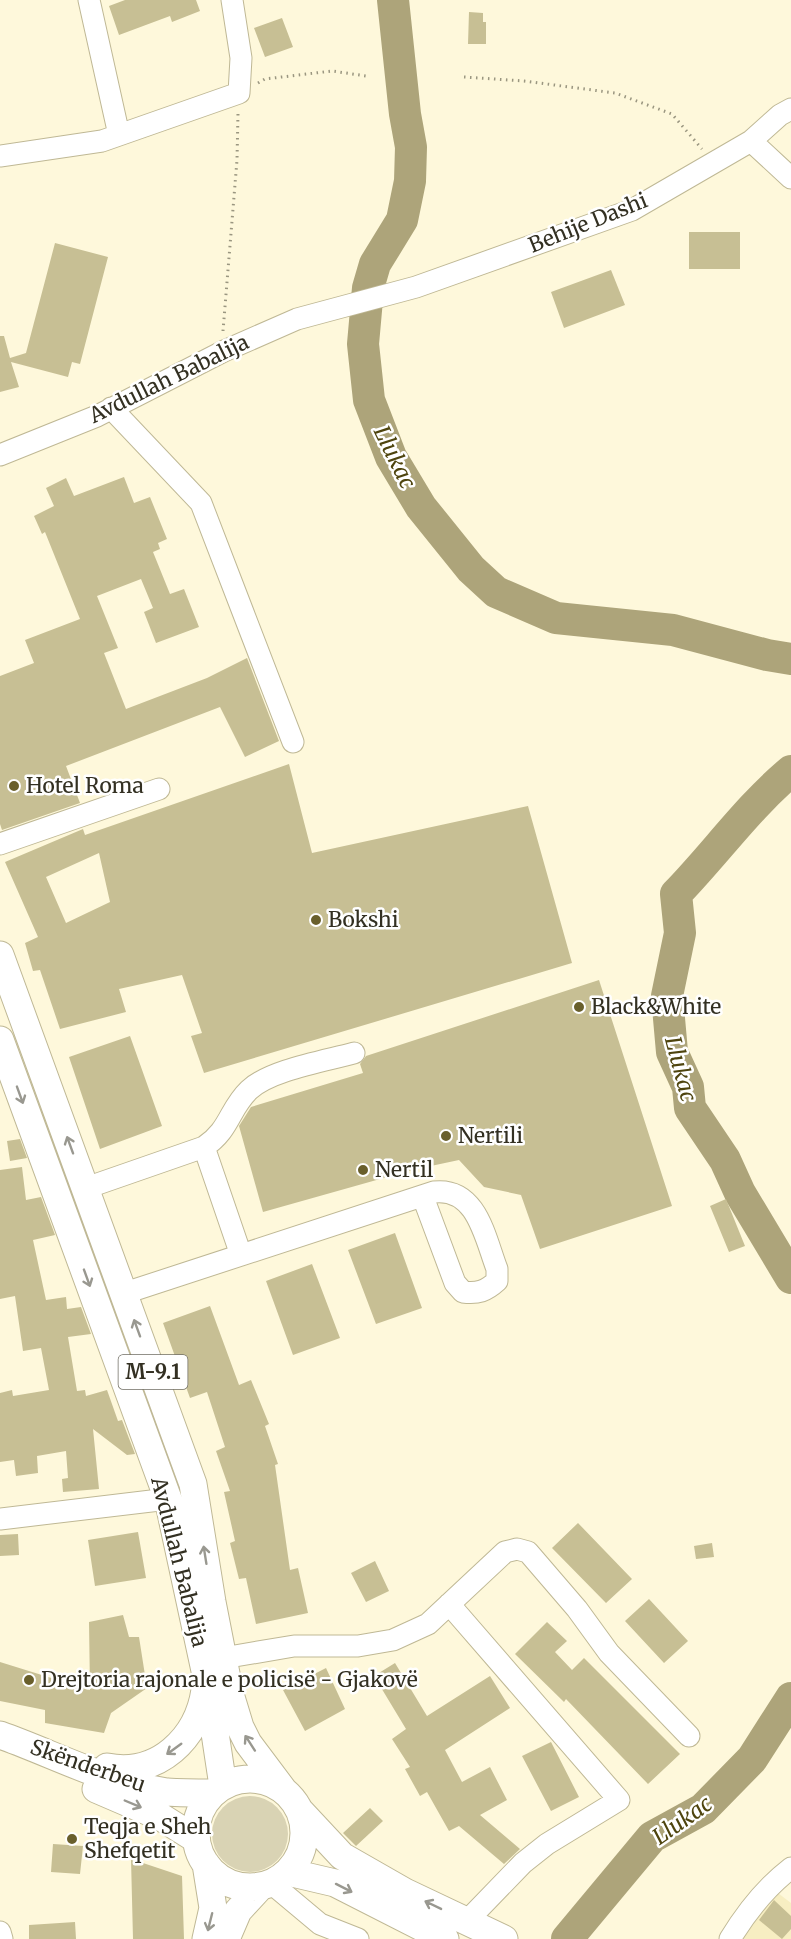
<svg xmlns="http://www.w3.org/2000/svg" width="791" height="1939" font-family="Merriweather,serif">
	<rect width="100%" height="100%" fill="#fef8db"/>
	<path fill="#f7eec2" d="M774 1890 791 1903V1939H741Z"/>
	<path fill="#d9d3b4" d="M212 1834a38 38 0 1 1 76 0a38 38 0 1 1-76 0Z"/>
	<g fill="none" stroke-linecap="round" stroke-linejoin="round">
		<path stroke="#ada47a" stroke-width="32" d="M393 0 405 114 411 147 410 181 402 220 375 264 368 288 363 344 369 400 391 457 421 507 471 569 496 592 556 618 673 630 767 655 791 659
			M791 771C748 807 715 854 676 894L680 933 667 996 672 1052 688 1087 690 1108 725 1160 740 1193 791 1278
			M567 1939 652 1837 703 1809 752 1759 791 1698"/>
	</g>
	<path fill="#c7bf94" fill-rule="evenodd" d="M125 0H196L200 11 172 22 170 16 119 35 109 6Z
		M469 12 483 13V22H486V44H468Z
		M282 18 293 47 265 57 254 28Z
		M689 232H740V269H689Z
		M55 243 108 257 80 364 72 362 68 377 11 362 19 387 0 392V336H4L10 358 26 353Z
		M611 270 625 305 564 328 551 292Z
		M124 477 134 503 150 497 167 539 158 543 160 549 153 552 170 594 184 589 199 627 156 643 144 612 153 608 141 579 97 596 118 648 104 653 126 709 207 678 247 658 279 741 245 757 220 707 66 766 80 803 2 830 0 824V676L34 663 25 640 80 619 45 532 42 534 34 516 54 506 46 488 66 478 74 496Z
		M289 764 312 853 528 806 572 963 204 1073 191 1036 202 1033 182 975 119 989 126 1012 60 1029 40 970 33 971 25 943 38 937 5 862 83 829 85 835ZM99 853 110 902 66 923 46 877Z
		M599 980 672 1206 540 1249 521 1195 484 1187 459 1160 412 1170 263 1212 239 1126 251 1107 363 1073 360 1064 366 1056Z
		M130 1036 162 1126 100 1149 69 1057Z
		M20 1139 27 1158 10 1161 7 1141Z
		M22 1167 26 1200 41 1197 55 1235 33 1240 46 1300 66 1297 67 1309 81 1307 91 1334 68 1337 77 1391 85 1390 86 1396 107 1390 118 1421 122 1420 135 1454 127 1455 93 1429 99 1489 63 1492 62 1479 68 1478 66 1451 37 1456 38 1473 16 1476 14 1460 0 1462V1393L12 1390 13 1396 49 1390 41 1348 23 1351 15 1296 0 1299V1170Z
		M726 1199 745 1246 729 1252 710 1206Z
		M395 1233 422 1308 376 1324 348 1250Z
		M312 1264 340 1338 293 1355 266 1281Z
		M210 1306 239 1385 251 1380 269 1424 265 1426 278 1464 275 1465 290 1570 298 1568 308 1613 256 1624 246 1578 239 1579 230 1543 235 1541 224 1492 230 1491 216 1451 225 1447 207 1392 190 1398 163 1323Z
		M578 1523 632 1579 606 1603 552 1548Z
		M138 1532 146 1578 95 1586 88 1540Z
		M18 1534 19 1555 0 1556V1535Z
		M712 1543 714 1557 696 1559 694 1546Z
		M375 1561 389 1591 366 1602 351 1573Z
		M649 1599 688 1641 664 1663 625 1621Z
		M123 1615 129 1637H139L147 1688 111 1713 104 1733 45 1723V1710L0 1701V1662L90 1690 89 1622Z
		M547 1622 567 1641 555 1652 572 1670 584 1658 680 1754 648 1784 566 1699 564 1702 515 1654Z
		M395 1663 427 1716 490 1676 510 1708 445 1750 462 1782 490 1767 507 1800 480 1815 520 1849 504 1864 459 1826 449 1831 427 1792 420 1796 405 1769 410 1767 392 1739 406 1729 374 1676Z
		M326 1668 345 1709 305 1731 283 1690Z
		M551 1742 579 1797 551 1811 522 1756Z
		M370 1808 383 1821 356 1846 343 1833Z
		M53 1844 83 1846 80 1874 51 1872Z
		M131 1859 182 1876 184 1939H133Z
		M774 1900 791 1916V1929L782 1939 759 1920Z
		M75 1922 76 1939H29V1925Z"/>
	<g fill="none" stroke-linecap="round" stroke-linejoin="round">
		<defs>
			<path id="minor" d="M89 0 119 135
				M751 141 791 178
				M0 156 102 141 239 93 241 58 232 0
				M111 408 201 503 293 742
				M0 455 97 416 224 351 297 319 416 287 632 210 751 141 780 115 791 109
				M0 844 159 789
				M204 1147 241 1255
				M86 1188 204 1147C230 1130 229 1109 249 1090 270 1070 325 1061 354 1053
				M125 1293 434 1192C477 1187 485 1238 497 1269V1281C486 1291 478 1294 463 1292L455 1283 423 1197
				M0 1519 168 1499
				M449 1604 619 1800 547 1844 523 1863 466 1922
				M223 1658 294 1646H358L393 1640 428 1624 505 1552 517 1549 528 1552 577 1609 609 1653 689 1736
				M271 1883 320 1924 358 1939
				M0 1932 2 1939
				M730 1939C747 1911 765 1888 791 1868"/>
			<path id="major" d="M0 955 193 1484 212 1602 230 1694 240 1727 248 1743 284 1791
				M0 1040 168 1499 207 1680 223 1786
				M0 1735C54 1754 109 1784 167 1792 182 1793 198 1793 213 1793
				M107 1767C158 1777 198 1738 205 1690
				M196 1833a54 54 0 1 1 108 0a54 54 0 1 1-108 0Z
				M96 1789 161 1817 196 1839
				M300 1811 342 1856 405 1892 504 1939
				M206 1864 213 1908 206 1939
				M288 1872 335 1883 445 1939
				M226 1939 238 1911 261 1886"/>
		</defs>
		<use href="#minor" stroke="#bfb895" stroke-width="23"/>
		<use href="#major" stroke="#bfb895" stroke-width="29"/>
		<path stroke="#9a9680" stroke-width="3" stroke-dasharray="1.5 4.5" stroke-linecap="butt" d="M464 77 524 81 615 93 672 114 702 149
			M258 83 265 79 332 71 366 76
			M223 331 237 160 238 113"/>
		<use href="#minor" stroke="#fff" stroke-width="21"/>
		<use href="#major" stroke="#fff" stroke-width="27"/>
	</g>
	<defs><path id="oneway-shaft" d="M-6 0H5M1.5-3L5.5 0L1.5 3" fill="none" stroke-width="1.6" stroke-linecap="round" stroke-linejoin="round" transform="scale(1.5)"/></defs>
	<g stroke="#999890">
		<use href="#oneway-shaft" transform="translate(20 1095) rotate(70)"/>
		<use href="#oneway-shaft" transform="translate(70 1145) rotate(-110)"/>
		<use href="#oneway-shaft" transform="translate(87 1278) rotate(70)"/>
		<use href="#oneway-shaft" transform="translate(137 1328) rotate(-110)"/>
		<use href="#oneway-shaft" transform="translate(205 1555) rotate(-99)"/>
		<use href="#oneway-shaft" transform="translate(250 1743) rotate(-123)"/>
		<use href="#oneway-shaft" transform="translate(174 1749) rotate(144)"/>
		<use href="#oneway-shaft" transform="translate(133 1804) rotate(23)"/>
		<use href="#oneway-shaft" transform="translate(344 1888) rotate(27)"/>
		<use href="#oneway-shaft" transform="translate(433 1905) rotate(-154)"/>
		<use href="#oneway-shaft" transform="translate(210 1922) rotate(104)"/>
	</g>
	<g fill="#695f2c" stroke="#fff" stroke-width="2">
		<circle cx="14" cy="786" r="6"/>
		<circle cx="316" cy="920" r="6"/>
		<circle cx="579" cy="1007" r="6"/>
		<circle cx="446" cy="1136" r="6"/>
		<circle cx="363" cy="1170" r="6"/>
		<circle cx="29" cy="1680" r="6"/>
		<circle cx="72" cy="1839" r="6"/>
	</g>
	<g text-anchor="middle" stroke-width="5" stroke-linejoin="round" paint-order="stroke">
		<rect fill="#fff" stroke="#706e64" stroke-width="1.5" x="118.5" y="1355" width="69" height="34" rx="4.5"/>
		<g font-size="20" font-weight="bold" fill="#333022">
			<text x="153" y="1379">M-9.1</text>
		</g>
		<g font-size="21" fill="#333022" stroke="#fff">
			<text transform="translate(588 223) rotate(-22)" y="7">Behije Dashi</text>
			<text transform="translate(169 379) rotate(-26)" y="7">Avdullah Babalija</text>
			<text transform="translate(179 1562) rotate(76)" y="7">Avdullah Babalija</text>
			<text transform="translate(88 1766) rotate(19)" y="7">Skënderbeu</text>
		</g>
		<g font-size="21" fill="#333022" stroke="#fff" text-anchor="start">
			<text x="26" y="793">Hotel Roma</text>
			<text x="328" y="927">Bokshi</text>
			<text x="591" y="1014">Black&amp;White</text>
			<text x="458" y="1143">Nertili</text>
			<text x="375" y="1177">Nertil</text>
			<text x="41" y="1687">Drejtoria rajonale e policisë - Gjakovë</text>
			<text x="84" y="1834">Teqja e Sheh<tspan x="84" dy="24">Shefqetit</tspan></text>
		</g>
		<g font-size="22" font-style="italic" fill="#4e440e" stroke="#fff">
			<text transform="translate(395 457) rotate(64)" y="8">Llukac</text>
			<text transform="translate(681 1069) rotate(75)" y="8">Llukac</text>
			<text transform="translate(682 1820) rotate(-35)" y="8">Llukac</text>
		</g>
	</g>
</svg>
